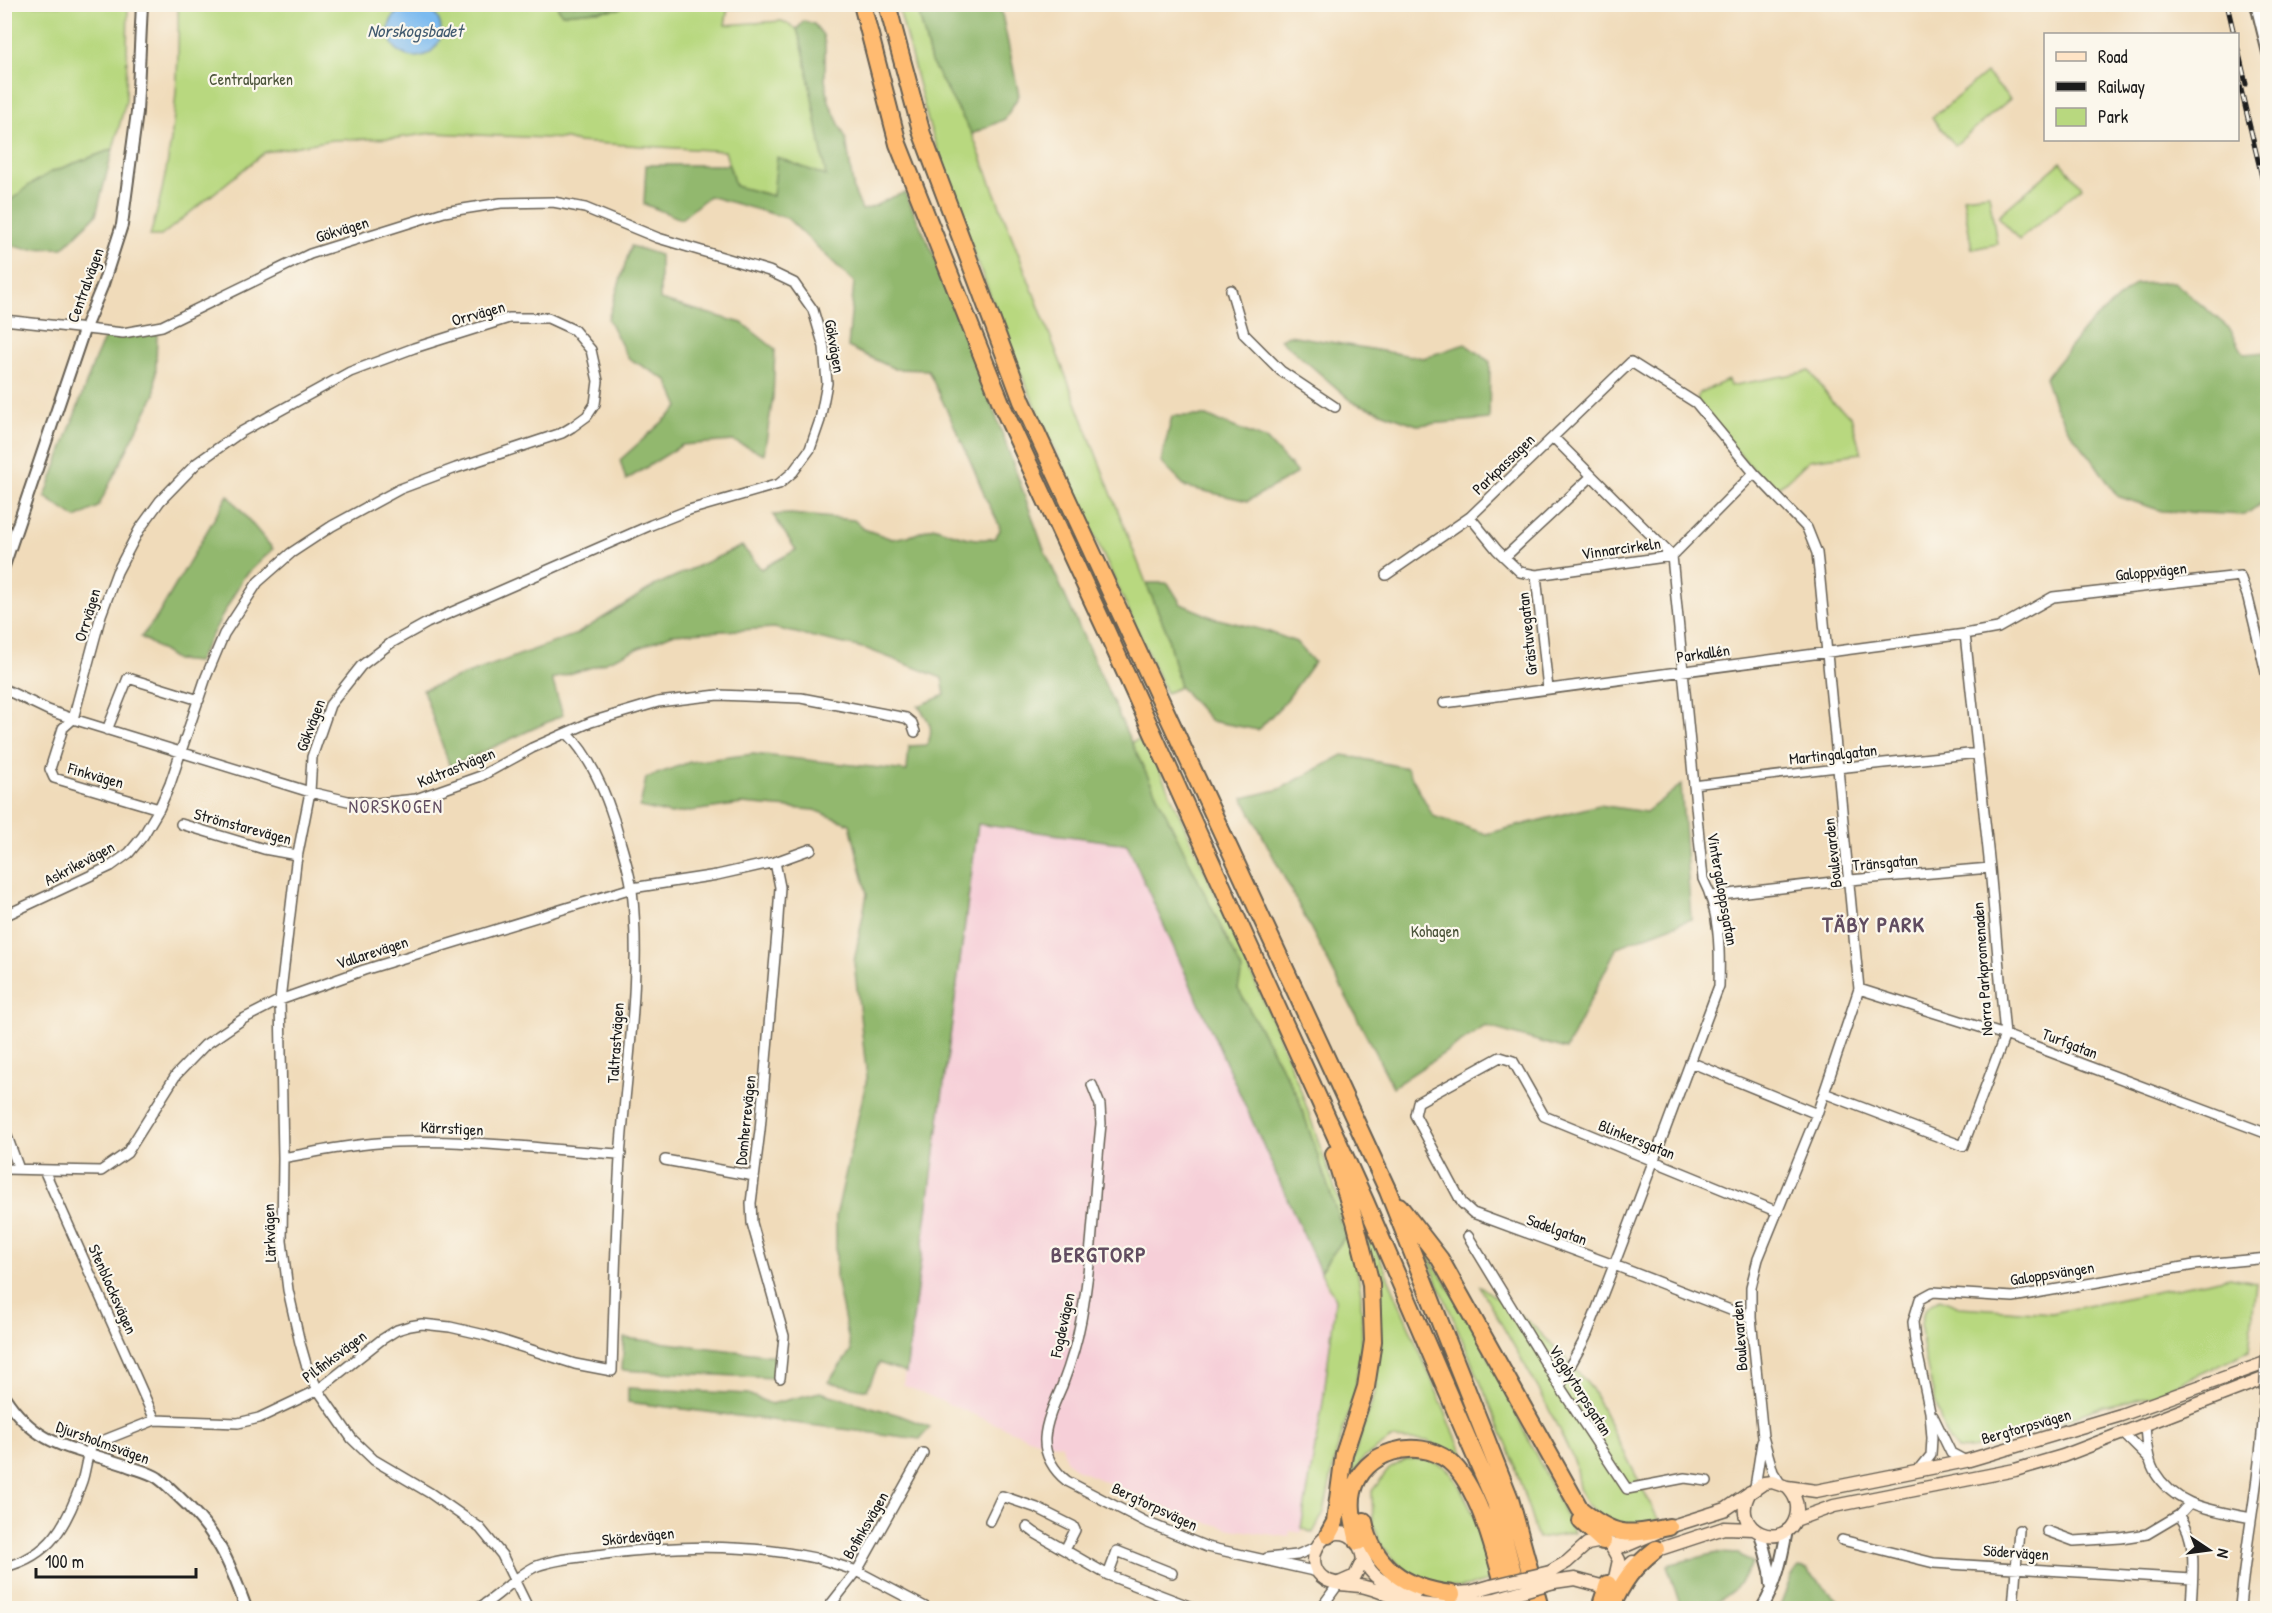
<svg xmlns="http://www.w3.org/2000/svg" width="2272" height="1613" font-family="'Patrick Hand',sans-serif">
	<rect width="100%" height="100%" fill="#fbf7ec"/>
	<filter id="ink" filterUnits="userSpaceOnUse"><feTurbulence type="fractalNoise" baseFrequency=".0167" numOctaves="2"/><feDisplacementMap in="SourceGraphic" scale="12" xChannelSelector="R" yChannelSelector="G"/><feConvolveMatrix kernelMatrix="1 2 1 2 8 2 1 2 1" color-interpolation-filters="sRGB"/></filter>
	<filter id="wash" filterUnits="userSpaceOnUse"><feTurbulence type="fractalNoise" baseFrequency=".008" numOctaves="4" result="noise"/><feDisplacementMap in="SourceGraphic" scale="24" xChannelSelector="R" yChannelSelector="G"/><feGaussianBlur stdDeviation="1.35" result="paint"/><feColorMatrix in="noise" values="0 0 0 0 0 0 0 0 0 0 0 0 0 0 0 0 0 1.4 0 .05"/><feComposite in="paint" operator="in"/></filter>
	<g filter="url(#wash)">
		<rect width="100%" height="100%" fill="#f0dbba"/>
		<path fill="#f6cfd8" d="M978 824 1127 844 1320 1271 1329 1292 1335 1298 1323 1402 1301 1533 1290 1531 1289 1537 1231 1529 1185 1516 1078 1470 1066 1461 1062 1445 1034 1440 903 1385Z"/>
		<path fill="#b8d87f" stroke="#6a7a4e" stroke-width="1.5" d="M556 4 562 14 619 9 626 4H770L764 8H728L725 25 782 21 797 29 804 53 827 177 774 196 735 186 725 151 577 142 567 139 433 133 397 138 332 140 265 152 161 236H150C173 161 180 83 178 5Z
			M5 5H128L126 101 113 149 51 172 5 205Z
			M898 5H917L931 62 972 134 1146 583 1166 630 1180 687 1166 693 1016 363 960 216 928 121Z
			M1986 73 2010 99 1955 145 1932 118Z
			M2061 162 2082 187 2019 240 1998 216Z
			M1989 194 1997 244 1972 249 1963 197Z
			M1810 371 1832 402 1851 416 1861 453 1809 460 1787 481 1771 491 1696 403 1699 393 1728 380 1730 386Z
			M1145 738 1273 1022 1302 1094 1352 1238 1361 1293 1362 1338 1355 1391 1336 1454 1324 1512 1313 1533 1301 1528 1323 1402 1334 1313 1335 1299 1320 1271 1345 1237 1298 1097 1238 989 1241 970 1131 742Z
			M1371 1237 1481 1496 1453 1455 1428 1441 1391 1439 1363 1459 1349 1480 1355 1452 1375 1393 1381 1337 1367 1238Z
			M1424 1250 1469 1317 1574 1533 1538 1539 1511 1454Z
			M2230 1277 2256 1282 2249 1351 2151 1396 2103 1406 2013 1439 1972 1449 1957 1450C1954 1445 1949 1441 1946 1435 1938 1416 1917 1336 1922 1318 1924 1307 1931 1304 1940 1299L1959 1307 2052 1313Z
			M1479 1285 1528 1321 1564 1356 1592 1389 1659 1521 1624 1527 1604 1520 1587 1505 1579 1488 1575 1463 1542 1395Z
			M1406 1459C1419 1459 1431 1459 1443 1466 1465 1480 1488 1553 1497 1579L1461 1588 1435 1585 1405 1571 1380 1544 1373 1522 1372 1491 1389 1469Z"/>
		<path fill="#92b86e" stroke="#576a45" stroke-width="1.5" d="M556 5H626L619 9 562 14Z
			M917 5H1000L1019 95 1005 119 972 134 931 62Z
			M804 21 814 24 823 35 825 45V80L829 102 846 139 854 191 862 210C877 208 888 196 905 193L952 294 1043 547 1131 742 1242 970 1238 989 1298 1097 1345 1237 1320 1271 1127 844 978 824 906 1373 879 1363 867 1390 828 1382 851 1351 836 1278V1216L867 1078 854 962 867 894 850 824 814 810 742 804 671 814 640 807 646 778 690 762 753 754 907 771 909 746 927 745C935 728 929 720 918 706L945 695 942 678 867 649 774 628 672 634 596 666 552 679 563 715 450 767 423 690 577 634 654 586 742 546 761 569 796 550 773 515 791 514 854 520 864 529 892 539 913 535 933 527C953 533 973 543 995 538L1000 530C998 517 990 509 985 497 969 453 947 412 928 370L895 369 848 347 854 282 787 218 709 196 681 219 644 204 646 165H729L735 186 773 196 777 157 826 176 804 53 797 29Z
			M113 149 96 215 63 248 26 249 5 244V205L28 186 51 172Z
			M631 246 660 255V300L742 323 775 349 773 397 764 454 733 441 682 445 626 480 620 460 679 407 667 380 628 358 608 319Z
			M2174 282 2230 329 2244 354 2267 352V499L2245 515 2162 511 2117 496 2092 459 2068 429 2055 406 2045 378 2088 325 2135 284Z
			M107 332 157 333 155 394 98 507 76 518 45 497 95 359Z
			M1289 335 1423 358 1465 344 1490 362 1489 419 1417 425 1353 402 1280 339Z
			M1172 416H1206L1267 440 1297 473 1248 501 1186 487 1161 462Z
			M228 495 273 549 243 578 197 662 176 660 141 637 157 617Z
			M1146 583H1168L1181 604 1214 618 1267 631 1296 642 1314 662 1286 701 1258 730 1211 721 1180 687 1166 630Z
			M1343 755 1407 768 1433 816 1486 834 1599 805 1646 812 1681 785 1691 919 1617 947 1566 1049 1485 1026 1393 1087 1243 798 1280 789Z
			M624 1338 776 1356 773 1378 622 1370Z
			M628 1388 748 1394 771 1404 820 1392 899 1415 930 1427 920 1439 628 1402Z
			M1717 1553 1739 1554 1753 1563 1736 1588 1709 1608H1681L1667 1565Z
			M1799 1568 1807 1570 1838 1601 1853 1608H1779L1791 1577Z"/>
		<path fill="#7abaef" stroke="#4b6b86" stroke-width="1.5" d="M389 31a26 26 0 1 1 52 0a26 26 0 1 1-52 0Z"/>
	</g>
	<g filter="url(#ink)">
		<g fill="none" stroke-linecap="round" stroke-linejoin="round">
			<defs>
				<path id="pedestrian" d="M1693 785 1837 768"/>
				<path id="minor" d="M1231 290 1244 334 1281 371 1335 407
					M4 320 123 333 162 326 310 254 444 212 501 203 553 202 585 208 658 238 769 271 794 283 813 310 824 347 827 383 820 420 810 449 793 472 779 484 689 510 651 525 427 623 391 643 361 666 330 705 312 757 310 792 296 863 280 1000 283 1158 282 1241 288 1290 300 1343 306 1364 318 1390 352 1439 374 1460 430 1493 480 1528 502 1555 528 1608
					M1553 437 1672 556
					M1470 517 1497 550 1520 572 1536 575 1672 556
					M1505 557 1592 476
					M1386 575 1470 517 1631 362 1696 403 1754 473 1807 528 1817 553 1820 580 1859 989 1817 1114 1758 1259 1751 1287V1318L1763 1437 1773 1472 1780 1483
					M1536 575 1548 689
					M4 689 48 710 73 719 310 792 348 801 377 803 416 799 481 776 532 748 591 722 658 702 718 695 801 698 906 718 912 723 915 732
					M1444 703 1965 634 1998 628 2053 597 2240 576 2248 598 2268 681
					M107 730 128 678 199 700
					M1837 768 1978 753
					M181 824 264 849 297 855
					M775 862 780 887 777 933 760 1130 751 1203 752 1223 784 1336 780 1378
					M1712 896 1850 880 1990 868
					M4 916 111 866 129 853 143 836 159 809 170 784 206 677 224 634 258 582 291 553 332 526 400 489 456 468 562 433 572 427 587 416 595 404 598 381 591 350 574 330 548 318H509L414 348 350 372 241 432 197 463 160 501 139 530 117 572 101 615 73 719 63 728 50 769 54 778 159 809
					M1859 989 2005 1035 2268 1134
					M1690 1062 1817 1114
					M1092 1085 1100 1105 1101 1124C1094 1190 1093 1255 1081 1320 1077 1342 1070 1365 1062 1386 1055 1402 1046 1421 1045 1438 1044 1455 1054 1471 1067 1481L1146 1522 1207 1547 1318 1572
					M1824 1093 1963 1146 2005 1035 1990 868 1965 634
					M4 1128 19 1169
					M283 1158C320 1151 359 1143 396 1142 471 1139 546 1150 621 1154
					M665 1160 754 1176
					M4 1169 101 1171 127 1153 176 1075 205 1045 243 1019 280 1000 364 970 632 888 717 875 775 862 811 849
					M44 1170 155 1420
					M1468 1236 1560 1387 1627 1489 1685 1478 1707 1481
					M1751 1318 1614 1265 1473 1213 1462 1203 1415 1115 1418 1102 1500 1057 1513 1061 1544 1116 1778 1212
					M1560 1387C1567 1368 1579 1352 1587 1334 1633 1219 1675 1102 1719 986 1720 950 1720 911 1703 879L1672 556 1754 473
					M1933 1416 1951 1453 1966 1461
					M2145 1425C2146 1439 2147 1458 2154 1471 2176 1508 2214 1510 2251 1518
					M2123 1433 2150 1460
					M1919 1470 1931 1455 1932 1438 1930 1412 1915 1342 1913 1322 1920 1299 1933 1292 2013 1297 2194 1265 2268 1258
					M1755 1487 1762 1442
					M2179 1515C2199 1541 2192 1578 2191 1608
					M990 1521 1002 1496 1037 1508 1073 1526 1075 1530 1065 1550
					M1027 1527 1035 1533 1108 1575 1194 1608
					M2047 1531 2074 1541 2121 1538 2147 1534 2179 1515 2189 1504
					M1842 1540 1934 1563 2192 1579
					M1267 1558 1297 1555 1316 1547
					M820 1559 857 1571 927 1608
					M4 1567C51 1556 67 1524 82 1481 86 1469 86 1457 92 1445L155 1420 238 1423 259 1418 318 1390 381 1340 397 1330 410 1326 422 1324 450 1327 485 1335 575 1364 612 1371C614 1300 616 1229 620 1158 626 1069 642 979 632 890 629 867 620 843 614 820 604 789 590 756 567 733
					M1108 1575 1117 1551 1172 1573
					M478 1608C499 1597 517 1574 537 1566 558 1558 583 1557 605 1554 675 1545 745 1543 815 1558
					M828 1608 857 1571 923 1453
					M1321 1608 1339 1583
					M2013 1608 2019 1530
					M2240 1608C2245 1546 2259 1484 2263 1421"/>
				<path id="tertiary" d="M2256 4 2268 53
					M4 566 84 330 103 284 122 225 137 112 142 4
					M4 1396C38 1449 74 1447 128 1466 138 1470 149 1472 158 1478 165 1483 172 1490 178 1496 217 1532 229 1560 246 1608
					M1760 1533 1770 1571 1771 1584
					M1762 1608C1777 1584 1782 1558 1787 1530"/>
				<path id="secondary" d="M1750 1492C1727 1532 1786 1553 1796 1517 1799 1505 1796 1496 1787 1487
					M1795 1520 1834 1506 2015 1470 2063 1456 2268 1377
					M1610 1544 1619 1560 1615 1578
					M1651 1552 1724 1528 1754 1529
					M1364 1558C1373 1584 1392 1584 1416 1592
					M1550 1572 1567 1562 1587 1544 1603 1541 1610 1544 1625 1546 1669 1527 1726 1509 1764 1483 1772 1482 1787 1487 1816 1491 1966 1461 2121 1415 2268 1362
					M1554 1582 1575 1579 1601 1586 1608 1584 1633 1562
					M1339 1583 1355 1576 1363 1560C1361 1546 1355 1533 1339 1533 1316 1533 1304 1566 1325 1579 1336 1586 1353 1584 1365 1587 1378 1590 1391 1597 1404 1600 1435 1610 1463 1605 1495 1599
					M1445 1594 1470 1592 1491 1586"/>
				<path id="motorway" d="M862 4 898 144 1003 408 1106 630 1365 1201 1495 1502 1522 1608
					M887 4 922 134 1022 401 1388 1191 1510 1499 1540 1608
					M1399 1206 1440 1259 1580 1509C1614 1537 1627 1536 1669 1527
					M1364 1521C1373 1567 1407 1589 1452 1594
					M1581 1521 1603 1541
					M1328 1535 1335 1522 1344 1454 1366 1387 1373 1341 1371 1284 1355 1221 1334 1154
					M1358 1542C1355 1526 1349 1509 1353 1492 1362 1451 1417 1436 1449 1461 1482 1488 1498 1568 1510 1608
					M1600 1608 1608 1584
					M1611 1608C1623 1581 1633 1567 1656 1549"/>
			</defs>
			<use href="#pedestrian" stroke="#665f53" stroke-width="10"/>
			<use href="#minor" stroke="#665f53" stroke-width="12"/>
			<use href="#tertiary" stroke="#665f53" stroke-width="14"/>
			<use href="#secondary" stroke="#665f53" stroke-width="15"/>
			<use href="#motorway" stroke="#665f53" stroke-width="20"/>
			<use href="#pedestrian" stroke="#fff" stroke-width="7"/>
			<use href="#minor" stroke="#fff" stroke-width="9"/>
			<use href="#tertiary" stroke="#fff" stroke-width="10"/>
			<use href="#secondary" stroke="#ffe4c6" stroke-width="12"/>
			<use href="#motorway" stroke="#ffbb71" stroke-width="16"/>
			<defs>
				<path id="rail" d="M2227 4 2234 34
					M2238 49 2246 84
					M2238 77 2268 202"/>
			</defs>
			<use href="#rail" stroke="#1c1c1c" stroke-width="5"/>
			<use href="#rail" stroke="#fbf7ec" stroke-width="3" stroke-dasharray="9" stroke-linecap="butt"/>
			<defs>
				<path id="minor-bridge" d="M2263 1421 2267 1340"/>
				<path id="secondary-bridge" d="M1491 1586 1550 1572
					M1495 1599 1554 1582"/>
			</defs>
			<use href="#minor-bridge" stroke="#665f53" stroke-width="12" stroke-linecap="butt"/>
			<use href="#secondary-bridge" stroke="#665f53" stroke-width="15" stroke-linecap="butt"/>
			<use href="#minor-bridge" stroke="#fff" stroke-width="9"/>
			<use href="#secondary-bridge" stroke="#ffe4c6" stroke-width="12"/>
		</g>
	</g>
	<g text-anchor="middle" stroke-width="4.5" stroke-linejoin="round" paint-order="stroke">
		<g font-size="16" fill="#4b543a" stroke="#fbf7ec">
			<text x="251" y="85">Centralparken</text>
			<text x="1435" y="937">Kohagen</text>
		</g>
		<g font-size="16" fill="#1c1c1c" stroke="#fbf7ec">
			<text transform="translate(342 229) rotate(-17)" y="6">Gökvägen</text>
			<text transform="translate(85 285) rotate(-70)" y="6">Centralvägen</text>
			<text transform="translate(478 313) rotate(-16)" y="6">Orrvägen</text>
			<text transform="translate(835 346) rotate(80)" y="6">Gökvägen</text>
			<text transform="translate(1503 464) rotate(-44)" y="6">Parkpassagen</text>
			<text transform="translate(1621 548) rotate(-8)" y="6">Vinnarcirkeln</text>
			<text transform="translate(2151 571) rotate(-6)" y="6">Galoppvägen</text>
			<text transform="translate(87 615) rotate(-73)" y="6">Orrvägen</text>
			<text transform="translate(1527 634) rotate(-96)" y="6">Grästuvegatan</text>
			<text transform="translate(1703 653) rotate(-8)" y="6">Parkallén</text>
			<text transform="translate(310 725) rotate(-69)" y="6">Gökvägen</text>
			<text transform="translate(1833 754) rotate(-6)" y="6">Martingalgatan</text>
			<text transform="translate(456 767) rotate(-22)" y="6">Koltrastvägen</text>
			<text transform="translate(96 775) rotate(16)" y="6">Finkvägen</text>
			<text transform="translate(243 826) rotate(15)" y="6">Strömstarevägen</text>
			<text transform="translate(1832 853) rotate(-96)" y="6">Boulevarden</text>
			<text transform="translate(1885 862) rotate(-5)" y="6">Tränsgatan</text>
			<text transform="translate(79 863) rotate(-28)" y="6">Askrikevägen</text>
			<text transform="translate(1723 889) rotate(80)" y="6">Vintergaloppsgatan</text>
			<text transform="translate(372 952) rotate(-18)" y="6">Vallarevägen</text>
			<text transform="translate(1982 969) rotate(-94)" y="6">Norra Parkpromenaden</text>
			<text transform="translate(615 1043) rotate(-86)" y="6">Taltrastvägen</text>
			<text transform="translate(2070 1043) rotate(21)" y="6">Turfgatan</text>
			<text transform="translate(745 1120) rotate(-84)" y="6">Domherrevägen</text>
			<text transform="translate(452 1128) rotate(3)" y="6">Kärrstigen</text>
			<text transform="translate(1637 1139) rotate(22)" y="6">Blinkersgatan</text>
			<text transform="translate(1557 1229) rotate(20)" y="6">Sadelgatan</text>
			<text transform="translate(269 1233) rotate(-92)" y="6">Lärkvägen</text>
			<text transform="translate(2052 1273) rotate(-9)" y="6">Galoppsvängen</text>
			<text transform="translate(113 1289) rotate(66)" y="6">Stenblocksvägen</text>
			<text transform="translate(1062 1325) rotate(-78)" y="6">Fogdevägen</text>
			<text transform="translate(1739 1336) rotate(-94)" y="6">Boulevarden</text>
			<text transform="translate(334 1356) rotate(-37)" y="6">Pilfinksvägen</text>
			<text transform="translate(1581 1390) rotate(58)" y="6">Viggbytorpsgatan</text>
			<text transform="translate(2026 1426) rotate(-16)" y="6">Bergtorpsvägen</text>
			<text transform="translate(103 1442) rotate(20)" y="6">Djursholmsvägen</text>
			<text transform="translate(1155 1506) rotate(25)" y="6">Bergtorpsvägen</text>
			<text transform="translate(865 1525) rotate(-60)" y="6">Bofinksvägen</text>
			<text transform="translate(638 1536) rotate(-6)" y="6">Skördevägen</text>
			<text transform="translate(2016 1552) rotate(4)" y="6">Södervägen</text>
		</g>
		<g font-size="18" font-style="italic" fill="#425b70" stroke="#fbf7ec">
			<text x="415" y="37">Norskogsbadet</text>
		</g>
		<g font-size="18" letter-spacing="1.5" fill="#614d61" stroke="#fbf7ec">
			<text x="396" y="813">NORSKOGEN</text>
		</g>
		<g font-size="22" font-weight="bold" letter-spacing="1.5" fill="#614d61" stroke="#fbf7ec">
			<text x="1874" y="932">TÄBY PARK</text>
			<text x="1099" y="1262">BERGTORP</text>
		</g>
	</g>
	<rect width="2272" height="1613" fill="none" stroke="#fbf7ec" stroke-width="24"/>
	<rect x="2044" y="33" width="195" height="108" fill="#fbf7ec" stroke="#a29f99" stroke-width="1.5"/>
	<rect x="2056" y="52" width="30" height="9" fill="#ffe4c6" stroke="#a29f99" stroke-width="1.5"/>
	<text x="2098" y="63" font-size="18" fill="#1c1c1c">Road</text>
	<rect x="2056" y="82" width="30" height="9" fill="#1c1c1c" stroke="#a29f99" stroke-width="1.5"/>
	<text x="2098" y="93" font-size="18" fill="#1c1c1c">Railway</text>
	<rect x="2056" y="108" width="30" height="18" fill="#b8d87f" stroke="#a29f99" stroke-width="1.5"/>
	<text x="2098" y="123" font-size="18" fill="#1c1c1c">Park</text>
	<g transform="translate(2209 1550) rotate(103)" stroke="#fbf7ec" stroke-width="4.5" paint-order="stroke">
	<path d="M0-4.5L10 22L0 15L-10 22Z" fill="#1c1c1c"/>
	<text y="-9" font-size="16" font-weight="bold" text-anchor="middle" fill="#1c1c1c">N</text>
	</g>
	<path d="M36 1568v9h160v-9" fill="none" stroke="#1c1c1c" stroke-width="3"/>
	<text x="45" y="1568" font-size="18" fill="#1c1c1c" stroke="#fbf7ec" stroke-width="4.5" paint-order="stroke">100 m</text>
</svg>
